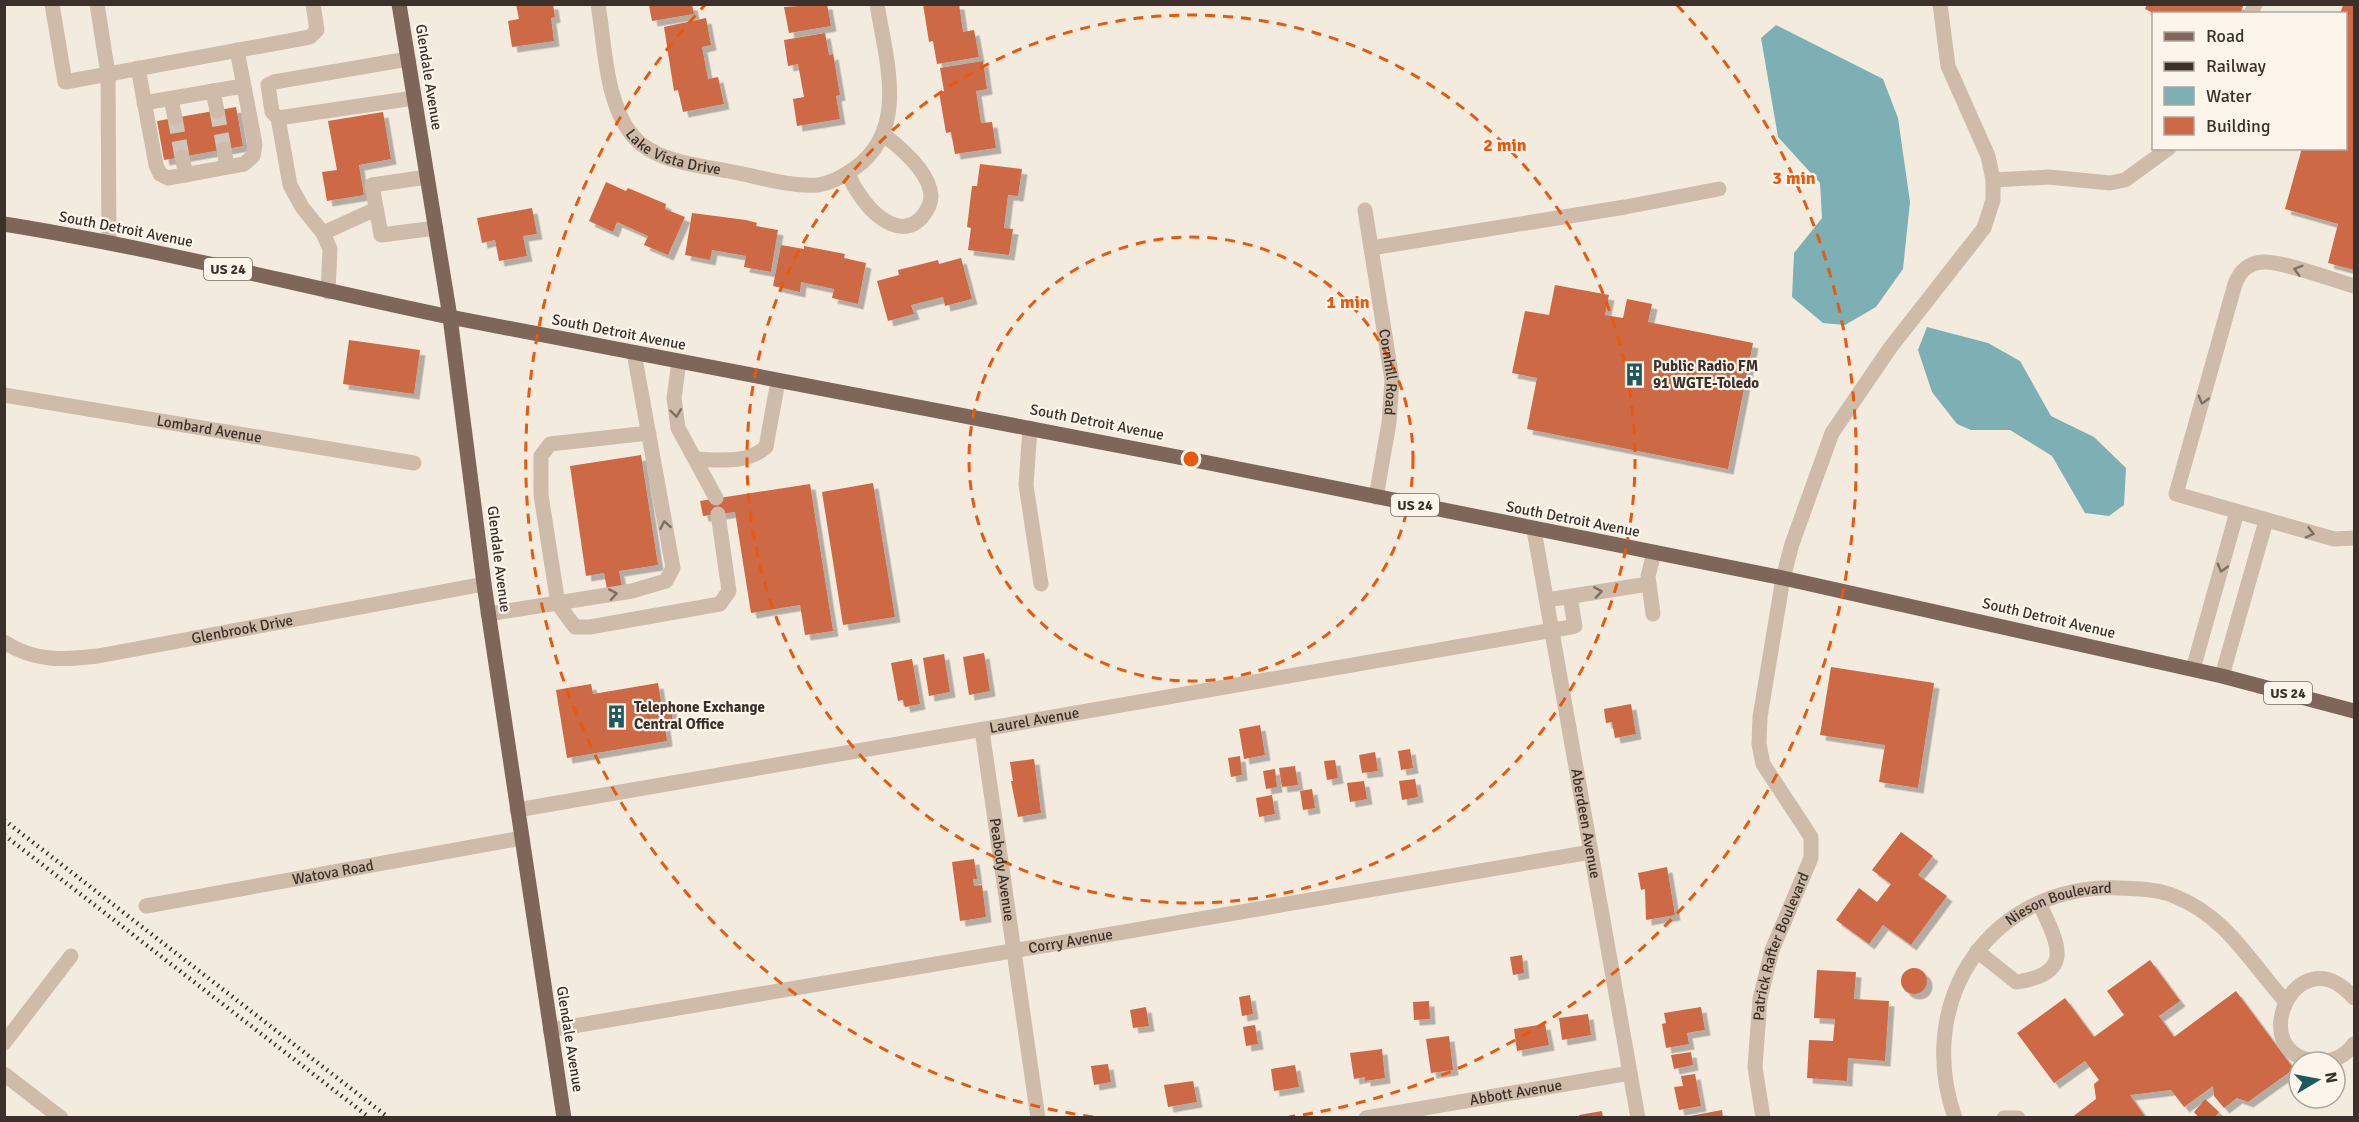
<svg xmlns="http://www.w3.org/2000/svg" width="2359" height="1122" font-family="Signika,sans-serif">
	<defs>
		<filter id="shadow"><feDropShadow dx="5.5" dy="5.5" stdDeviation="0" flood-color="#0004"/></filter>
	</defs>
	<rect width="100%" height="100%" fill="#f4ebdf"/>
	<path fill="#7cb0b4" d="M1776 25 1883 79 1898 118 1910 202 1903 269 1876 307 1845 325 1823 323 1792 297 1794 253 1822 218 1820 183 1778 137 1761 38Z
		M1927 327 1988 343 2020 361 2051 416 2094 437 2126 468 2124 505 2109 516 2085 513 2052 456 2010 430H1971L1957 424 1932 392 1918 350Z"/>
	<path fill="#cd6945" filter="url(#shadow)" d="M516 4H553L555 17 551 18 554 41 512 47 508 21 519 19Z
		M827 4 831 26 789 33 784 7Z
		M923 4H959L963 32 974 30 979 57 937 64 933 41 929 42Z
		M2147 4H2244L2240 14H2155L2145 9Z
		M649 5H692L694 14 652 21Z
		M2343 5H2354V270L2328 263 2338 224 2285 209 2302 148H2346V14H2340Z
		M706 18 711 45 702 47 708 79 718 77 724 104 683 112 678 90 674 91 664 27Z
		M825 33 829 55 833 54 840 95 836 96 840 119 797 126 793 99 804 97 798 64 788 66 784 40Z
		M983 61 987 89 976 91 981 123 992 122 996 148 955 154 951 132 946 133 939 92 944 91 940 68Z
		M236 107 243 146 164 160 157 121Z
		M383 112 391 159 359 165 364 195 327 201 322 172 337 170 328 121Z
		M980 164 1022 169 1018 196 1008 195 1004 228 1013 229 1009 255 968 250 971 228 967 227 972 186H977Z
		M606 182 626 191 628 188 666 204 665 209 685 217 668 255 644 245 648 236 617 222 613 232 589 221Z
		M532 208 537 234 523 236 527 256 499 261 495 240 482 243 477 218Z
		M692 213 746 220 757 223 756 226 778 230 771 272 744 267 746 256 712 250 710 260 685 255Z
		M781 245 804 249V246L845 254 844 258 866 263 858 304 832 298 834 289 801 282 800 292 773 286Z
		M961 258 972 299 945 306 943 297 911 305 914 314 888 321 877 281 899 275 898 270 938 260 939 264Z
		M1555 285 1609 295 1605 315 1623 318 1627 299 1652 304 1648 322 1753 343 1728 469 1527 429 1537 378 1512 373 1525 311 1549 315Z
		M349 340 420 350 414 394 343 384Z
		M641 455 658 565 619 571 622 587 607 589 604 573 586 576 570 466Z
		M873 483 895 617 843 625 822 492Z
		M810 484 833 631 805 635 800 605 751 613 735 512 703 516 700 501Z
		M984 653 990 691 969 695 963 657Z
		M944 654 950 692 929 696 923 658Z
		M912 659 920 704 905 707 903 700 898 701 891 663Z
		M1831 667 1934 683 1918 788 1879 782 1885 745 1820 735Z
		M658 683 662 707 671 706 673 724 665 725 667 741 567 758 556 690 591 684 593 694Z
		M1631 704 1636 734 1615 738 1612 722 1606 723 1604 709Z
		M1260 725 1265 755 1244 759 1239 729Z
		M1410 749 1413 768 1401 770 1398 751Z
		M1375 752 1378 771 1362 773 1359 755Z
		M1240 756 1242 775 1231 777 1228 758Z
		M1034 759 1041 813 1018 817 1011 781H1013L1010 762Z
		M1335 760 1338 778 1327 780 1324 761Z
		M1295 766 1298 785 1282 787 1279 768Z
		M1275 769 1277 787 1266 789 1263 771Z
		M1415 779 1418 797 1402 800 1399 781Z
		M1364 781 1367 799 1350 802 1347 783Z
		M1312 789 1315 808 1303 810 1300 791Z
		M1272 795 1275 814 1259 817 1256 798Z
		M1901 832 1933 856 1918 875 1947 896 1911 945 1883 925 1869 944 1836 920 1859 888 1877 902 1891 884 1872 870Z
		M974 859 977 879H973L974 886 982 885 986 917 960 921 952 862Z
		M1667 867 1675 915 1646 920 1645 889 1641 890 1638 873Z
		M1522 955 1524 973 1513 975 1510 957Z
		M2150 960 2180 1001 2159 1016 2174 1037 2236 991 2294 1069 2248 1102 2237 1098 2224 1108 2214 1096 2213 1086 2184 1107 2171 1090 2130 1095 2146 1118H2071L2096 1099 2094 1084 2099 1080 2085 1061 2054 1083 2017 1033 2065 998 2094 1037 2124 1015 2107 991Z
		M1901 981a13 13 0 1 1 26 0a13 13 0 1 1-26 0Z
		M1817 970 1856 972 1854 999 1889 1001 1885 1061 1848 1058 1847 1081 1807 1078 1809 1040 1833 1041 1835 1019 1814 1018Z
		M1250 995 1253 1014 1242 1016 1239 997Z
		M1429 1001 1430 1019 1414 1020 1413 1002Z
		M1146 1007 1149 1026 1133 1028 1130 1010Z
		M1701 1007 1705 1030 1687 1033 1689 1044 1666 1048 1662 1024 1666 1023 1664 1013Z
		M1588 1014 1591 1035 1562 1040 1559 1018Z
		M1545 1024 1549 1045 1517 1051 1514 1029Z
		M1255 1025 1258 1044 1246 1046 1243 1027Z
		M1449 1036 1453 1070 1431 1073 1426 1039Z
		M1382 1049 1385 1078 1365 1081V1077L1354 1079 1350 1053Z
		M1691 1052 1693 1065 1674 1069 1671 1055Z
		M1108 1064 1111 1082 1094 1085 1091 1066Z
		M1295 1065 1299 1087 1274 1091 1271 1069Z
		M1695 1074 1701 1106 1679 1110 1674 1087 1683 1086 1681 1076Z
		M1193 1081 1197 1102 1168 1107 1164 1085Z
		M2205 1099 2219 1112 2214 1118H2199L2194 1112Z
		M1722 1110 1723 1118H1690V1116Z
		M1602 1111 1603 1118H1580L1579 1115Z"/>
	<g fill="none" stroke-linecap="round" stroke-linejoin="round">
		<path stroke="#cfc6bb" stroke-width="15" stroke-dasharray="15 8" stroke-linecap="butt" d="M217 111 224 149
			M175 118 182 157"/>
		<g stroke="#cebbaa" stroke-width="15">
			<path d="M52 4 65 82 310 37 317 30 313 4"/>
			<path d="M97 4 108 74 109 241"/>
			<path id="s1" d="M598 4C605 46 605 101 632 135 654 162 697 165 728 171 757 176 788 187 818 185 831 183 844 176 855 168 909 129 886 61 877 4"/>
			<path d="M2251 14 2255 4"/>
			<path d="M408 59 274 82 268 85 272 112 278 118 414 98"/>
			<path d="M138 68 156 165 160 174 168 178 244 164 253 156 255 144 237 50"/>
			<path d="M213 91 217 111"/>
			<path d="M171 99 175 118"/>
			<path d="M144 103 243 86"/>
			<path d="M278 118 290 185 302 207 323 233 330 249 328 292"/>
			<path d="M224 149 227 167"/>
			<path d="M182 157 186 175"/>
			<path d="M849 173C851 184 857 191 864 201 877 218 903 239 922 217 927 211 931 204 931 196 930 172 901 148 884 135"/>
			<path d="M427 177 372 185 381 235 436 228"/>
			<path d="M1993 180 2049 177 2110 183 2125 180 2169 148"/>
			<path id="s2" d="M1365 210 1392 380 1389 423 1376 497"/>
			<path d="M323 233 376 209"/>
			<path d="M1371 248 1625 207 1719 189"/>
			<path d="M2354 286C2333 280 2283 261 2263 262 2248 263 2240 271 2235 284L2176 494 2334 539 2354 538"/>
			<path d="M679 362 674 398 678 428 716 498"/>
			<path id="s3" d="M4 395 414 463"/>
			<path d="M1030 428 1026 485 1041 584"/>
			<path d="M649 433 550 444 541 456V495L558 604 575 627H590L720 604 729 591 718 514"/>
			<path d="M696 459C720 460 747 464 766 447L778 381"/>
			<path id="s4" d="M1534 530 1638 1118"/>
			<path d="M1547 600 1648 584"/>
			<path d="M488 614 632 591 666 581 673 568 634 353"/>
			<path d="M1653 614 1648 576 1654 553"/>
			<path id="s5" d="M4 642C35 662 63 660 98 656L484 584"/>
			<path d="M2193 669 2237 512"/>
			<path d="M2222 676 2266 521"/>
			<path id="s6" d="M982 730 1038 1118"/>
			<path id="s7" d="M517 810 1571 627 1575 626 1570 597"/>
			<path id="s8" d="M146 906 522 838"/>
			<path d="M1977 951 2016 982C2076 974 2058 943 2039 903"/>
			<path d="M2354 998C2295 931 2242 1059 2319 1061 2334 1062 2346 1055 2354 1044"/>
			<path id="s9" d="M550 1030 1591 852"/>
			<path d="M4 1043 71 956"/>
			<path d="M4 1074 61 1118"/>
			<path id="s10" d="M1366 1118 1630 1073"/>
			<path id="s11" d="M1763 1118 1755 1067 1760 999 1772 950 1811 858V837L1763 764 1759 744 1760 717 1783 578 1792 544 1832 433 1890 348 1984 228 1993 200V180L1988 156 1948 66 1940 4"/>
			<path id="s12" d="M1955 1118C1913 999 1992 883 2120 888 2138 889 2157 889 2174 896 2226 916 2250 962 2285 1001"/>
			<path d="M2004 1118H2018"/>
		</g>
		<path stroke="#7e675a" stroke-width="15" d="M399 4 450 317 484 584 564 1118
			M4 224C154 248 301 286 450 317L1209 463 1783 578 2222 676 2354 711"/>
		<path stroke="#3b302a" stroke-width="4.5" stroke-dasharray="1.5 4.5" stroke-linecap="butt" d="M4 820 389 1118
			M4 835 370 1118"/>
	</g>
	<defs><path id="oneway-chevron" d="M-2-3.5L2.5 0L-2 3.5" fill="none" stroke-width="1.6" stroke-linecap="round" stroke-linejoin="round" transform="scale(1.5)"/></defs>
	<g stroke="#7d6f64">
		<use href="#oneway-chevron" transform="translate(2298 270) rotate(-164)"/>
		<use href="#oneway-chevron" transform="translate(2203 400) rotate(105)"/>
		<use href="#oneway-chevron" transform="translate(676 413) rotate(83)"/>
		<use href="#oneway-chevron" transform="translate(665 525) rotate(-100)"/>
		<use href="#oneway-chevron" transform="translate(2310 533) rotate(15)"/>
		<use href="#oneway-chevron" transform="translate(2222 568) rotate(106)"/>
		<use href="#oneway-chevron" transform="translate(1598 592) rotate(-9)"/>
		<use href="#oneway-chevron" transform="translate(613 594) rotate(-10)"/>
	</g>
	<g fill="none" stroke="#e8590c" stroke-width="3" stroke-dasharray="10 8">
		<circle cx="1191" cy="459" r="222"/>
		<circle cx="1191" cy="459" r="444"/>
		<path d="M1093 1117A665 665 0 0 1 705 5M1677 5A665 665 0 0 1 1289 1117"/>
	</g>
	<defs>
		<symbol id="building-bare" viewBox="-9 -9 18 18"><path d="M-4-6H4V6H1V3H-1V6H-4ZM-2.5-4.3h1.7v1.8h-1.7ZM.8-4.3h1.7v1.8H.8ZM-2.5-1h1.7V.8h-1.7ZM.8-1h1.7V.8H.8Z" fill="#1c5a60" stroke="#fbf5ec" stroke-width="2.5" paint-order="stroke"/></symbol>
	</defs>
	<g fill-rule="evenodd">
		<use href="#building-bare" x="1618" y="358" width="33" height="33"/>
		<use href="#building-bare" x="600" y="700" width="33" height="33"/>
	</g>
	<g text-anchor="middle" stroke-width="4.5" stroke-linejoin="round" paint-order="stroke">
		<g fill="#fbf5ec" stroke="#756b64" stroke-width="1.5">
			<rect x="204" y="258" width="48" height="22" rx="4.5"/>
			<rect x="1391" y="494" width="48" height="22" rx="4.5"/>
			<rect x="2264" y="682" width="48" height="22" rx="4.5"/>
		</g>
		<g font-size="14" font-weight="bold" fill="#3b302a">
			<text x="228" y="274">US 24</text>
			<text x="1415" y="510">US 24</text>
			<text x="2288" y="698">US 24</text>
		</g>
		<g font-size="15" fill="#3b302a" stroke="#fbf5ec">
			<text transform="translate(429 77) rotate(81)" y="5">Glendale Avenue</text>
			<text dy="5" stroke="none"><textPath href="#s1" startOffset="183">Lake Vista Drive</textPath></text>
			<text transform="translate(126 229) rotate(11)" y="5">South Detroit Avenue</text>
			<text transform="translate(619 332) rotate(11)" y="5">South Detroit Avenue</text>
			<text dy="5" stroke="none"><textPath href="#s2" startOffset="164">Cornhill Road</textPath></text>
			<text transform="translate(1097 422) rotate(11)" y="5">South Detroit Avenue</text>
			<text dy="5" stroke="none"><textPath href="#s3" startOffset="208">Lombard Avenue</textPath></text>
			<text transform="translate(1573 519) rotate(11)" y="5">South Detroit Avenue</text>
			<text transform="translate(499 559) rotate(83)" y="5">Glendale Avenue</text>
			<text transform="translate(2049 618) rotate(13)" y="5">South Detroit Avenue</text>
			<text dy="5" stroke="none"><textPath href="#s5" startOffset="244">Glenbrook Drive</textPath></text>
			<text dy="5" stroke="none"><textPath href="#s7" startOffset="525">Laurel Avenue</textPath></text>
			<text dy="5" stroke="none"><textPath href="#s4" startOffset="298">Aberdeen Avenue</textPath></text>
			<text dy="5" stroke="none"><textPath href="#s6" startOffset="141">Peabody Avenue</textPath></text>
			<text dy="5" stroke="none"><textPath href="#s8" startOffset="190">Watova Road</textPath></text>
			<text dy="5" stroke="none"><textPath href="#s12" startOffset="273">Nieson Boulevard</textPath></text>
			<text dy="5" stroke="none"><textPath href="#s9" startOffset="528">Corry Avenue</textPath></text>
			<text dy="5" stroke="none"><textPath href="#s11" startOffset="176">Patrick Rafter Boulevard</textPath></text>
			<text transform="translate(570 1039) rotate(81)" y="5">Glendale Avenue</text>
			<text dy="5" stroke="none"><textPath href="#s10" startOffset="152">Abbott Avenue</textPath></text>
		</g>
		<g font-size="15" font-weight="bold" fill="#3b302a" stroke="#fbf5ec" text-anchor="start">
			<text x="1653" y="371">Public Radio FM<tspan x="1653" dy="17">91 WGTE-Toledo</tspan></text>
			<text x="634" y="712">Telephone Exchange<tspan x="634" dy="17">Central Office</tspan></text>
		</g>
	</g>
	<circle cx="1191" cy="459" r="9" fill="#e8590c" stroke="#fbf5ec" stroke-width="3"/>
	<g font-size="18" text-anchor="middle" font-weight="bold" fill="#e8590c" stroke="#fbf5ec" stroke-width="4.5" stroke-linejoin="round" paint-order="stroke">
		<text x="1505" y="151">2 min</text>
		<text x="1794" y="184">3 min</text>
		<text x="1348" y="308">1 min</text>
	</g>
	<rect width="2359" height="1122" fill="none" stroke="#3b302a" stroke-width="12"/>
	<rect x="2152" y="12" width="195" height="138" fill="#fbf5ec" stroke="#aea69e" stroke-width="1.5"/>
	<rect x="2164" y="32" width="30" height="9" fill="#7e675a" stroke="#aea69e" stroke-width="1.5"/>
	<text x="2206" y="42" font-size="18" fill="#3b302a">Road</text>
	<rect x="2164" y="62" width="30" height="9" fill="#3b302a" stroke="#aea69e" stroke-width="1.5"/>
	<text x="2206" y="72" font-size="18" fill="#3b302a">Railway</text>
	<rect x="2164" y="87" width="30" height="18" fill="#7cb0b4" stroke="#aea69e" stroke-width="1.5"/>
	<text x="2206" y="102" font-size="18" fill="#3b302a">Water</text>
	<rect x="2164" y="117" width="30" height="18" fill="#cd6945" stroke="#aea69e" stroke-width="1.5"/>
	<text x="2206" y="132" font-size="18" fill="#3b302a">Building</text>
	<g transform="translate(2317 1080) rotate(80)"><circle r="28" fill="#fbf5ec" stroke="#aea69e" stroke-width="1.5"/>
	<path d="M0-4.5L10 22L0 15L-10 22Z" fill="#1c5a60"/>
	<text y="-9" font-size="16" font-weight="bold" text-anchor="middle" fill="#3b302a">N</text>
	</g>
</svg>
